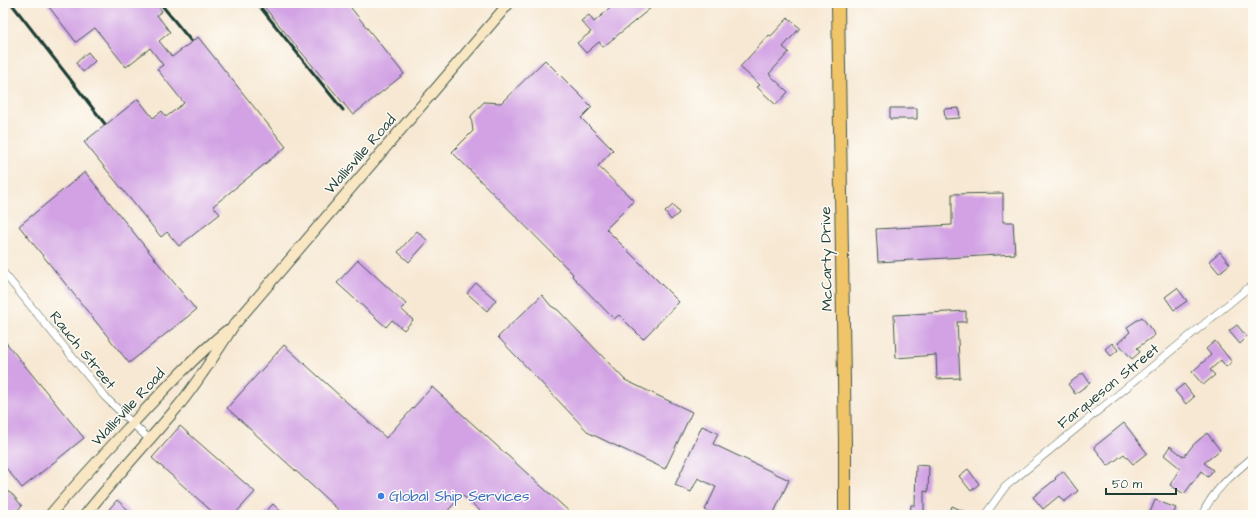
<svg xmlns="http://www.w3.org/2000/svg" width="1256" height="518" font-family="'Architects Daughter',sans-serif">
	<rect width="100%" height="100%" fill="#fdfcf7"/>
	<filter id="ink" filterUnits="userSpaceOnUse"><feTurbulence type="fractalNoise" baseFrequency=".025" numOctaves="2"/><feDisplacementMap in="SourceGraphic" scale="8" xChannelSelector="R" yChannelSelector="G"/><feConvolveMatrix kernelMatrix="1 2 1 2 8 2 1 2 1" color-interpolation-filters="sRGB"/></filter>
	<filter id="wash" filterUnits="userSpaceOnUse"><feTurbulence type="fractalNoise" baseFrequency=".012" numOctaves="4" result="noise"/><feDisplacementMap in="SourceGraphic" scale="16" xChannelSelector="R" yChannelSelector="G"/><feGaussianBlur stdDeviation="0.9" result="paint"/><feColorMatrix in="noise" values="0 0 0 0 0 0 0 0 0 0 0 0 0 0 0 0 0 1.4 0 .05"/><feComposite in="paint" operator="in"/></filter>
	<g filter="url(#wash)">
		<rect width="100%" height="100%" fill="#f7e8d3"/>
		<g id="blocks">
			<path fill="#d2a2e4" d="M46 3H155L162 11 157 15 170 32 159 41 172 57 198 37 286 147 213 206 220 214 179 246 167 232 161 237 84 142 138 99 153 118 162 111 166 117 184 103 157 69 163 65 150 48 126 67 95 28 76 42Z
				M261 3H347L404 74 353 115Z
				M616 3H649L652 7 603 47 599 42 586 53 577 43 591 32 581 21 589 15 594 22Z
				M788 18 800 28 783 47 789 52 769 74 788 92 776 105 757 87 760 85 740 67 769 35 771 36Z
				M88 52 95 61 83 72 76 63Z
				M545 60 592 107 581 118 613 150 598 166 634 201 606 229 679 302 643 339 619 315 614 319 572 276 573 274 452 152 473 131 471 116 484 102 501 103Z
				M890 108H917V119H890Z
				M959 108 960 118 945 119 944 109Z
				M85 172 196 310 129 363 19 226Z
				M1003 193V222H1013L1015 254 878 262 876 229 952 225V194Z
				M673 205 679 213 671 220 665 212Z
				M417 231 428 241 409 262 398 252Z
				M1220 252 1230 264 1219 273 1209 261Z
				M358 260 406 304 401 309 413 320 404 330 392 320 386 327 337 283Z
				M476 283 496 300 487 311 467 293Z
				M1177 288 1187 301 1174 310 1165 297Z
				M542 295 551 306 558 310 625 380 692 412 665 469 589 433 498 337Z
				M966 311V322H957L960 378 937 379 936 355 896 358 894 315Z
				M1142 317 1155 335 1137 348 1140 352 1132 359 1118 343 1130 332 1127 327Z
				M1237 325 1247 337 1240 344 1229 331Z
				M3 339 84 438 22 488 3 464Z
				M1215 341 1232 362 1226 367 1221 360 1210 370 1215 375 1203 385 1192 372 1211 355 1206 349Z
				M1112 343 1118 350 1111 356 1105 349Z
				M284 345 386 438 432 387 573 515H485L462 495 444 515H344L227 408Z
				M1083 373 1090 383 1075 394 1068 384Z
				M1184 384 1194 397 1186 404 1175 391Z
				M1124 423 1147 453 1133 464 1124 454 1108 466 1094 447Z
				M180 426 255 492 234 515H216L152 458Z
				M702 426 718 433 713 444 789 480 773 515H716L705 510 716 487 698 478 691 492 675 485Z
				M1207 433 1220 450 1204 463 1213 470 1208 477 1201 471 1184 494 1170 485 1180 468 1164 455 1170 446 1184 457 1193 445Z
				M916 465 929 466 928 492 924 491V515H910L911 505H915Z
				M968 469 979 484 971 491 959 476Z
				M1063 471 1078 491 1064 502 1059 496 1043 509 1033 497 1056 479 1055 478Z
				M3 488 13 495 22 506 11 515H3Z
				M117 500 134 515H104Z
				M1155 500 1176 508 1173 515H1149Z
				M273 504 284 515H263Z
				M952 506 972 515H949Z"/>
		</g>
	</g>
	<g filter="url(#ink)">
		<use href="#blocks" fill-opacity="0" stroke="#3f574c" stroke-width="1"/>
		<g fill="none" stroke-linecap="round" stroke-linejoin="round">
			<defs>
				<path id="minor" d="M3 272 105 397 149 439
					M985 515 1005 487 1253 284
					M1202 515C1213 490 1233 474 1253 457"/>
				<path id="secondary" d="M50 515C76 484 103 455 131 425 162 392 192 359 226 331
					M85 515C114 479 145 445 175 410 197 384 216 353 234 325L509 3"/>
				<path id="primary" d="M838 3 845 444V515"/>
			</defs>
			<use href="#minor" stroke="#3f574c" stroke-width="8"/>
			<use href="#secondary" stroke="#3f574c" stroke-width="12"/>
			<use href="#primary" stroke="#3f574c" stroke-width="14"/>
			<use href="#minor" stroke="#fff" stroke-width="7"/>
			<use href="#secondary" stroke="#f9e7c3" stroke-width="10"/>
			<use href="#primary" stroke="#f0c469" stroke-width="12"/>
			<path stroke="#1f3d34" stroke-width="3" d="M11 3 105 124
				M160 3 191 41
				M257 3 343 110"/>
		</g>
	</g>
	<circle fill="#3f7fe0" stroke="#fdfcf7" stroke-width="1.5" cx="381" cy="496" r="4"/>
	<g text-anchor="middle" stroke-width="3" stroke-linejoin="round" paint-order="stroke">
		<g font-size="15" fill="#1f3d34" stroke="#fdfcf7">
			<text transform="translate(360 154) rotate(-49)" y="5">Wallisville Road</text>
			<text transform="translate(826 259) rotate(-91)" y="5">McCarty Drive</text>
			<text transform="translate(83 350) rotate(51)" y="5">Rauch Street</text>
			<text transform="translate(1108 386) rotate(-39)" y="5">Farqueson Street</text>
			<text transform="translate(128 407) rotate(-47)" y="5">Wallisville Road</text>
		</g>
		<g font-size="15" fill="#366cbe" stroke="#fdfcf7" text-anchor="start">
			<text x="389" y="501">Global Ship Services</text>
		</g>
	</g>
	<rect width="1256" height="518" fill="none" stroke="#fdfcf7" stroke-width="16"/>
	<path d="M1106 488v6h70v-6" fill="none" stroke="#1f3d34" stroke-width="2"/>
	<text x="1112" y="488" font-size="12" fill="#1f3d34" stroke="#fdfcf7" stroke-width="3" paint-order="stroke">50 m</text>
</svg>
